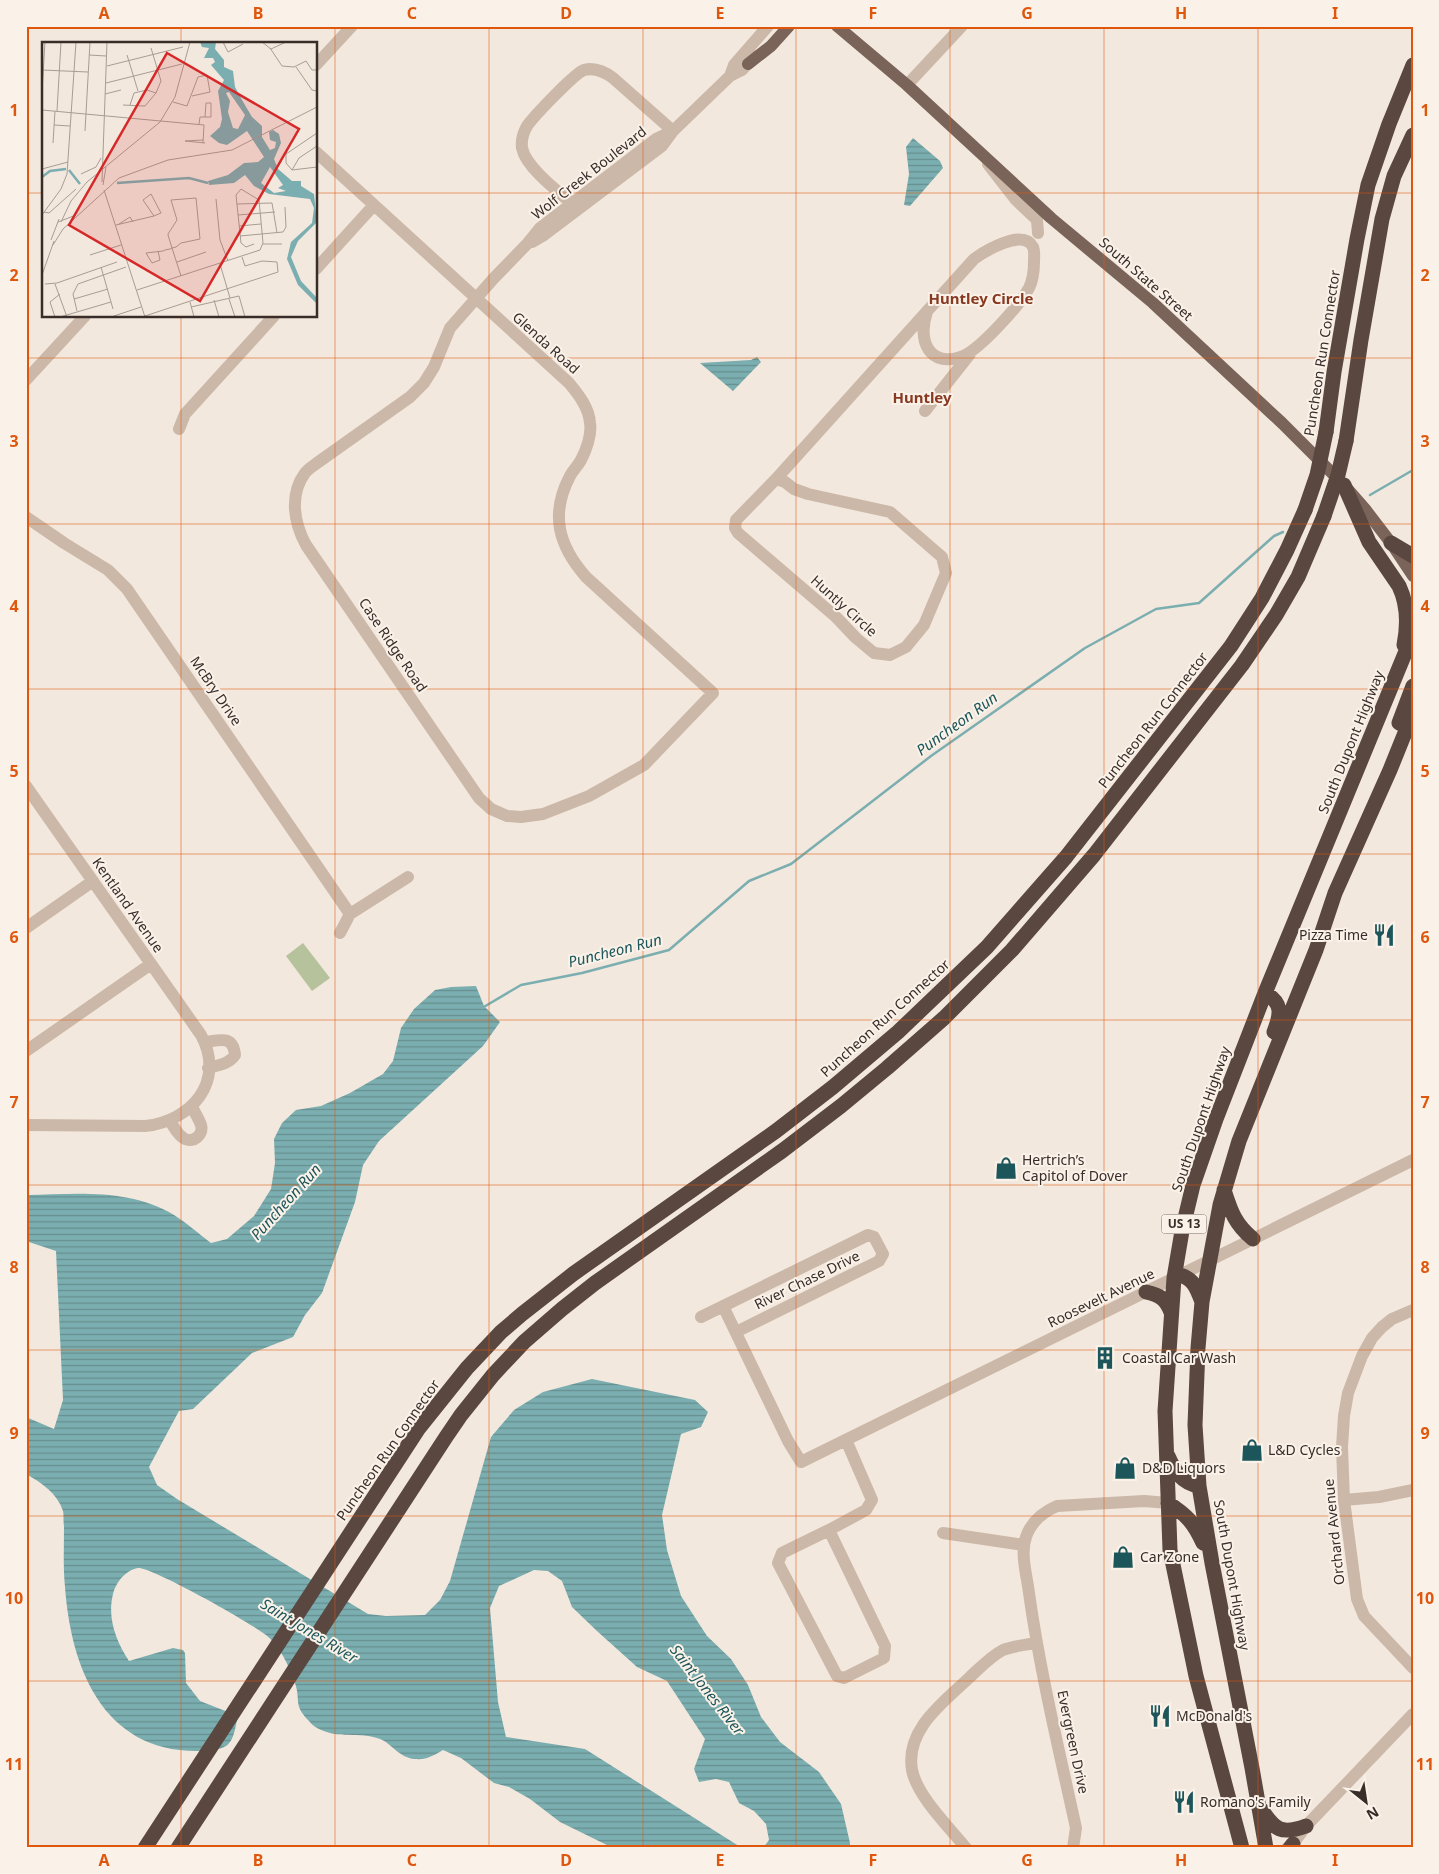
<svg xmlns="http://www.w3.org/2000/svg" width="1439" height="1874" font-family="'Noto Sans',sans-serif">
	<defs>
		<pattern id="water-rules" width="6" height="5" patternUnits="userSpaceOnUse" patternTransform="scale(1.25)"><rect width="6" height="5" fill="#7baeb0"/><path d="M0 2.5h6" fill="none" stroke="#668e8f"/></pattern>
	</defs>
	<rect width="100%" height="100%" fill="#f3e8dd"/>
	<path fill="#b5c29c" d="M303 943 330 978 312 991 286 956Z"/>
	<path fill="url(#water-rules)" d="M913 138 940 161 943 168 910 206 904 205 909 174 906 147Z
		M757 357 761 362 733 391 700 363 751 360Z
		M476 986 484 1006 500 1022 483 1046 379 1141 363 1165 355 1202 322 1293 305 1315 293 1337 252 1353 193 1409 179 1411 149 1467 157 1485 177 1499 368 1614 386 1616 425 1615 440 1600 450 1581 491 1437 514 1410 543 1392 592 1379 695 1400 708 1412 701 1427 681 1434 662 1515 667 1550 681 1596 707 1636 731 1659 748 1685 761 1717 780 1742 819 1772 841 1804 850 1843V1848H763L769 1840 766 1824 754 1811 739 1803 729 1782 716 1779 699 1782 694 1769 705 1739 667 1681 637 1667 597 1631 572 1607 562 1581 548 1571 534 1570 499 1586 490 1608 498 1702 506 1737 585 1749 742 1848H613L560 1822 530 1799 509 1787 494 1783 461 1758 443 1750C433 1756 426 1760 415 1759 399 1758 390 1742 380 1739 359 1731 339 1740 317 1728 313 1726 311 1723 308 1720 293 1704 301 1701 295 1683 289 1666 280 1646 266 1635 251 1623 152 1567 138 1568 126 1570 116 1582 113 1594 107 1618 116 1641 129 1661L173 1648 183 1650 185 1653 186 1683 200 1701 233 1714 237 1720C232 1746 229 1750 200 1751 103 1753 71 1668 65 1587 63 1567 64 1546 64 1526 63 1521 64 1515 63 1511 57 1493 42 1483 26 1474V1417L54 1429 63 1400 56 1251 26 1241V1195C76 1194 130 1188 174 1215 187 1223 199 1234 211 1243L227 1239 254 1216 271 1189 275 1163 274 1139 282 1123 296 1110 321 1106 350 1093 383 1074 393 1061 401 1028 414 1009 435 990 451 987Z"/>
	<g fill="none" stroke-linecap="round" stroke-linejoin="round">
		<path stroke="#7baeb0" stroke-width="2.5" d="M1370 495 1413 470
			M482 1008 521 985 582 973 669 950 749 881 791 864 931 756 1085 648 1156 609 1199 603 1274 536 1283 532"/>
		<path stroke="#cbb8a8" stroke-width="12" d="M316 65 352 26
			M730 76 734 65 768 26
			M907 85 962 26
			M316 152 569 383C579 395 589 408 590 423 592 434 586 451 581 460 578 466 573 470 570 476 550 514 558 545 586 577L713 693 644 765 589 796 543 814 521 817 507 816 491 809 479 798 306 545C294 523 289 495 305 473 308 469 313 466 317 463L410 397 424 383 434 367 450 328 494 278 527 244 540 228 656 139 673 131
			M988 164 1016 200 1037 220 1038 233
			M576 207C560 193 526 168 522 148 521 140 523 133 527 126 534 116 575 73 584 70 595 67 605 72 613 78L673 131
			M532 242 544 235 662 146 673 131 730 76 742 70 755 56
			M316 269 374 205
			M26 380 85 316
			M925 411 970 354
			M179 429 185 414 274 316
			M776 479 974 259C985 251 1023 228 1033 247 1035 251 1034 257 1034 262 1034 271 1033 280 1029 288 1020 305 980 349 963 356 929 369 917 340 927 312
			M776 479 785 482 794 489 808 494 890 512 942 557 946 573 924 625 906 647 890 655 874 653 856 638 836 617 738 533 735 528 736 520Z
			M26 517 64 543 108 570 127 589 350 914
			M26 786 201 1035C226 1081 192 1121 145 1126L26 1125
			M26 928 93 881
			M340 933 350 914 408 877
			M205 1042C221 1040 233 1035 235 1055 229 1064 219 1065 208 1068
			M26 1051 151 964
			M170 1121C174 1127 178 1136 185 1139 193 1143 204 1135 201 1125 199 1119 195 1113 192 1107
			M723 1306 788 1441 801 1462 1413 1160
			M1413 1310 1392 1319 1382 1327 1372 1338 1362 1356 1348 1393 1344 1416 1342 1447 1344 1500 1357 1599 1364 1616 1413 1668
			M701 1317 868 1235 874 1237 883 1254 879 1261 736 1332
			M1344 1500 1379 1497 1413 1490
			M829 1530 782 1553 778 1563 837 1676 844 1678 884 1658 885 1646 829 1530 866 1510 872 1500 846 1440
			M943 1533 1024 1545
			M966 1848C949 1827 917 1796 912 1770 905 1729 944 1702 970 1677 980 1668 991 1656 1003 1650 1013 1646 1025 1645 1036 1643
			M1073 1848 1076 1828C1059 1750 1040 1672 1029 1593 1027 1576 1020 1554 1026 1537 1031 1522 1043 1512 1057 1506L1144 1501 1168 1503
			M1287 1848 1293 1844 1306 1826 1413 1714"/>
		<path stroke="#7a6459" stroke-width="12" d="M837 26 907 85 1051 218 1153 303 1282 423 1344 485 1365 509 1391 543 1413 576
			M748 64 771 46 789 26"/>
		<path stroke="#594740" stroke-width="15" d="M1326 432 1334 372 1357 239 1368 185 1389 124 1413 65
			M1346 441 1361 340 1382 219 1394 176 1413 135
			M1344 485 1369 542 1399 586C1408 605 1408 625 1404 645
			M1391 543 1413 556
			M1399 723 1413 686
			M1265 993C1283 1003 1281 1014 1274 1032
			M1224 1190C1231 1212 1235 1224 1253 1239
			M1180 1275C1194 1279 1197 1289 1202 1302
			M1146 1292C1160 1295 1166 1299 1171 1312
			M1168 1456C1175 1472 1182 1483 1199 1486
			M1168 1503C1187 1515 1194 1523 1203 1543
			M1261 1809C1275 1830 1281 1835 1306 1826
			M145 1848 419 1428 467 1368 501 1332 522 1314 573 1274 776 1131 833 1087 898 1032 987 947 1066 857 1231 646 1262 598 1287 550 1305 510
			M178 1848 446 1437 461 1415 493 1375 524 1342 562 1309 595 1283 782 1151 841 1106 887 1068 944 1018 1012 950 1094 855 1242 665 1276 615 1298 577 1324 516
			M1242 1848 1196 1676 1170 1550 1165 1411 1174 1278 1182 1231 1193 1185 1216 1119 1265 993 1413 634
			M1266 1848 1252 1768 1212 1563 1199 1486 1195 1425 1198 1348 1202 1302 1220 1205 1239 1141 1316 950 1335 893 1390 770 1413 713
			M1290 1848 1293 1844"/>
		<path stroke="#594740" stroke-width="15" d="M1305 510 1317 475 1326 432
			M1324 516 1338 475 1346 441"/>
	</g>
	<path fill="none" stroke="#df570d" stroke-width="1" stroke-opacity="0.55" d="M181 26V44M335 26V1848M489 26V1848M643 26V1848M796 26V1848M950 26V1848M1104 26V1848M1258 26V1848M26 193H44M316 193H1413M181 316V1848M26 358H1413M26 524H1413M26 689H1413M26 854H1413M26 1020H1413M26 1185H1413M26 1350H1413M26 1516H1413M26 1681H1413"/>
	<defs>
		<symbol id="restaurant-bare" viewBox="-9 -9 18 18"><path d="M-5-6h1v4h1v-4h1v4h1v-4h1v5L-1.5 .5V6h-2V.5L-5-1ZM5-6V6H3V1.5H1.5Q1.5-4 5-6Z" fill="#1d565a" stroke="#faf2e9" stroke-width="2.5" paint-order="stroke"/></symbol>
		<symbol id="shop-bare" viewBox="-9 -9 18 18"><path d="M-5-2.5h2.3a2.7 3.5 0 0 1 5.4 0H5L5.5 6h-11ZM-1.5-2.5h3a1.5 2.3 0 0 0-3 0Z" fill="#1d565a" stroke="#faf2e9" stroke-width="2.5" paint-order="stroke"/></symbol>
		<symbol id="building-bare" viewBox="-9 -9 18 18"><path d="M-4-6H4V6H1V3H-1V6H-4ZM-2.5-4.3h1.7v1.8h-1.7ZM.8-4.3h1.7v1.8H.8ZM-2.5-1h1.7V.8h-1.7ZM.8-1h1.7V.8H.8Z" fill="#1d565a" stroke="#faf2e9" stroke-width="2.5" paint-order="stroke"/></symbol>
	</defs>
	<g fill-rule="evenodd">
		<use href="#restaurant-bare" x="1368" y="919" width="32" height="32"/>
		<use href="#shop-bare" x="990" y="1152" width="32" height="32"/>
		<use href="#building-bare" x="1089" y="1342" width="32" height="32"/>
		<use href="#shop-bare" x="1236" y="1434" width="32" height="32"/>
		<use href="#shop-bare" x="1109" y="1452" width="32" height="32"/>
		<use href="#shop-bare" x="1107" y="1541" width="32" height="32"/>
		<use href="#restaurant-bare" x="1144" y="1700" width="32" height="32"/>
		<use href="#restaurant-bare" x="1168" y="1786" width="32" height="32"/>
	</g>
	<g text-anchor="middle" stroke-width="4" stroke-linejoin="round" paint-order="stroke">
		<rect fill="#faf2e9" stroke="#726863" stroke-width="1" x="1161.5" y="1214.5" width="45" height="19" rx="4"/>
		<g font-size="12" font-weight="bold" fill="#382d29">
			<text x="1184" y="1228">US 13</text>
		</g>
		<g font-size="14" fill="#382d29" stroke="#faf2e9">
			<text transform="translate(589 173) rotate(-38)" y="5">Wolf Creek Boulevard</text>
			<text transform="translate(1146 279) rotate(41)" y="5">South State Street</text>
			<text transform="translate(546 343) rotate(42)" y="5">Glenda Road</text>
			<text transform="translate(1322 353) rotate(-81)" y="5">Puncheon Run Connector</text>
			<text transform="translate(844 606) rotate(42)" y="5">Huntly Circle</text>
			<text transform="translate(393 645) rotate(56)" y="5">Case Ridge Road</text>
			<text transform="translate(216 691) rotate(56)" y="5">McBry Drive</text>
			<text transform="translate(1153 720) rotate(-52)" y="5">Puncheon Run Connector</text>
			<text transform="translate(1351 742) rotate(-68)" y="5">South Dupont Highway</text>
			<text transform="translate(128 905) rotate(55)" y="5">Kentland Avenue</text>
			<text transform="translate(885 1018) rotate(-42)" y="5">Puncheon Run Connector</text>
			<text transform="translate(1201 1119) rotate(-71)" y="5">South Dupont Highway</text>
			<text transform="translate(807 1280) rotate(-26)" y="5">River Chase Drive</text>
			<text transform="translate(1101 1298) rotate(-26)" y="5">Roosevelt Avenue</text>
			<text transform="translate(388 1450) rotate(-55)" y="5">Puncheon Run Connector</text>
			<text transform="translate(1334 1532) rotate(-96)" y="5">Orchard Avenue</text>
			<text transform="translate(1232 1575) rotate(80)" y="5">South Dupont Highway</text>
			<text transform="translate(1073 1742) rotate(78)" y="5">Evergreen Drive</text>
		</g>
		<g font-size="14" fill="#382d29" stroke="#faf2e9" text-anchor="start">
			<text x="1368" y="940" text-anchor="end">Pizza Time</text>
			<text x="1022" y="1165">Hertrich’s<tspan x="1022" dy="16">Capitol of Dover</tspan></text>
			<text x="1122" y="1363">Coastal Car Wash</text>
			<text x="1268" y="1455">L&amp;D Cycles</text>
			<text x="1142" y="1473">D&amp;D Liquors</text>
			<text x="1140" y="1562">Car Zone</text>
			<text x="1176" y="1721">McDonald's</text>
			<text x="1200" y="1807">Romano's Family</text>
		</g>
		<g font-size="15" font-weight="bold" fill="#883920" stroke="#faf2e9">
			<text x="981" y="304">Huntley Circle</text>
			<text x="922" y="403">Huntley</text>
		</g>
		<g font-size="15" font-style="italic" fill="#1d565a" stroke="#faf2e9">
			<text transform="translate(957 724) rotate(-36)" y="5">Puncheon Run</text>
			<text transform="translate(615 951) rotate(-14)" y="5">Puncheon Run</text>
			<text transform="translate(286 1202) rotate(-48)" y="5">Puncheon Run</text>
			<text transform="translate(309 1631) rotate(31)" y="5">Saint Jones River</text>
			<text transform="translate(707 1690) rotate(52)" y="5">Saint Jones River</text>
		</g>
	</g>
	<g transform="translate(42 42)">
		<rect width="275" height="275" fill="#f3e8dd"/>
		<path d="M158 0H174L173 7 182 18V25L191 29 193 45 200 58 210 75 220 84V95L228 108 233 106 234 100 228 98 227 90 231 88 237 92 239 101 232 117 236 127 250 139H259V144L272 152 275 180 256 199 249 215 259 239 275 256V262L256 243 245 217 249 200 270 181 272 166 268 157 227 152 212 144 203 133 192 141 167 143 166 139 186 133 202 121 216 120 222 115 205 89 185 103 177 101 168 94 178 85 180 77 176 49 182 38 169 23 173 20 171 16H162L167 6 160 5ZM187 50 203 73 196 87 191 86 186 70 188 59 184 51ZM228 125 241 143 236 146 244 149 232 151 219 141Z" fill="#7baeb0" fill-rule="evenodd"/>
		<path fill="none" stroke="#7baeb0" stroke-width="2.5" d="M27 128 38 142M0 135 8 129 24 127M75 141 147 136 166 141"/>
		<path fill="none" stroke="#a89d95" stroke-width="1" d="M181 0 186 10 201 2M220 0 229 7 244 0M228 6 240 24 252 25 264 19 270 28H275M47 13 64 14M85 13 96 49M65 24 141 5M254 25 270 48 275 49M0 28 46 30M64 41 140 22M0 50 3 0M63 52 79 48M131 60 145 64 156 35 165 33 168 50 150 54M81 63 103 64 114 51 119 39 109 6M88 63 92 51 105 48 114 51M0 68 162 83 161 101M15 69 19 0M157 82 158 75H163L164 61H169V75H163M12 83 28 84M43 89 48 0M161 98 143 99 163 101M11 101 13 69M0 127 26 120M250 128 244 121V112L275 91M250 128 257 116 275 104M250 128 275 125M39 132 54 125 59 116M60 140 65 0M61 143 64 125M62 148 103 275M109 152 119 171 112 174 101 158ZM174 157 178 198 186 219M195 162 230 161 235 191M2 170 7 171 34 147M0 173 19 147 25 132 34 0M196 173 233 170M16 180 34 173M19 180 29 159 45 140 118 80 133 55 148 0M77 182 88 175 91 180M74 183 112 174M197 184 219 182M198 194 241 190 244 185 243 165M9 198 17 177M221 202H240M11 203 21 187 77 136 126 118 190 108 275 65M104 211 121 209 123 208 128 207 130 206 134 205 139 201 158 197 154 156 129 158 135 178 126 192V193L130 206 139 234M104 211 110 221 118 218 116 209M48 213 79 203M135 220 164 210M178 222 188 256M59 225 71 267M0 233 12 199M3 242 15 241 75 220M13 242 25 275M95 248 218 208 221 201 217 158 199 147 194 153 199 201 204 205 212 202M32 257 66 247M187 257 193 275M172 258 177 275M148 260 152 275M149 265 197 254 203 275M35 269 31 252 36 242 84 225M103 274 236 230 235 220 220 219 203 224 200 215M13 275 8 260 18 252M18 275 69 260M69 275 99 265"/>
		<path fill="#d62828" fill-opacity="0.15" stroke="#d62828" stroke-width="2.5" d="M125 11 257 87 158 259 27 183Z"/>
		<rect width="275" height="275" fill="none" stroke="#382d29" stroke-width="2.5"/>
	</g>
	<rect width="1439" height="1874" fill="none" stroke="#faf2e9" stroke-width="55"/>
	<g transform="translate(1366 1802) rotate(150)" stroke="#faf2e9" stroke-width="4" paint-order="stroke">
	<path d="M0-4L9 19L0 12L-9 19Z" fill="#382d29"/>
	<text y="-8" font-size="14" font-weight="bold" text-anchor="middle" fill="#382d29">N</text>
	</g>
	<rect x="28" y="28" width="1384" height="1818" fill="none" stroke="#df570d" stroke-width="2"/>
	<g font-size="16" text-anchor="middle" font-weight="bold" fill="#df570d">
		<text x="104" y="19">A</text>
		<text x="258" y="19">B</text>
		<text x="412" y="19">C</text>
		<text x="566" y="19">D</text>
		<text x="720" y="19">E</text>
		<text x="873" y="19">F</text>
		<text x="1027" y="19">G</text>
		<text x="1181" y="19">H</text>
		<text x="1335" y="19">I</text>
		<text x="14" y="116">1</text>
		<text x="1425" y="116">1</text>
		<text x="14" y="281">2</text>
		<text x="1425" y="281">2</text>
		<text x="14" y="447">3</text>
		<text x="1425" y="447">3</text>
		<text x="14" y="612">4</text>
		<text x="1425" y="612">4</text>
		<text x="14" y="777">5</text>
		<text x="1425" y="777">5</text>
		<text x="14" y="943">6</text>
		<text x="1425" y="943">6</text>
		<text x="14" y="1108">7</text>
		<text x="1425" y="1108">7</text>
		<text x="14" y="1273">8</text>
		<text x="1425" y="1273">8</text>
		<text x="14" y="1439">9</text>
		<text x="1425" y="1439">9</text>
		<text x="14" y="1604">10</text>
		<text x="1425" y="1604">10</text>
		<text x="14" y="1770">11</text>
		<text x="1425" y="1770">11</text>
		<text x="104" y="1866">A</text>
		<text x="258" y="1866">B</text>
		<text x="412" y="1866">C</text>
		<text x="566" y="1866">D</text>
		<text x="720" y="1866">E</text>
		<text x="873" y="1866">F</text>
		<text x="1027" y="1866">G</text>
		<text x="1181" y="1866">H</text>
		<text x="1335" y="1866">I</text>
	</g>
</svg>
